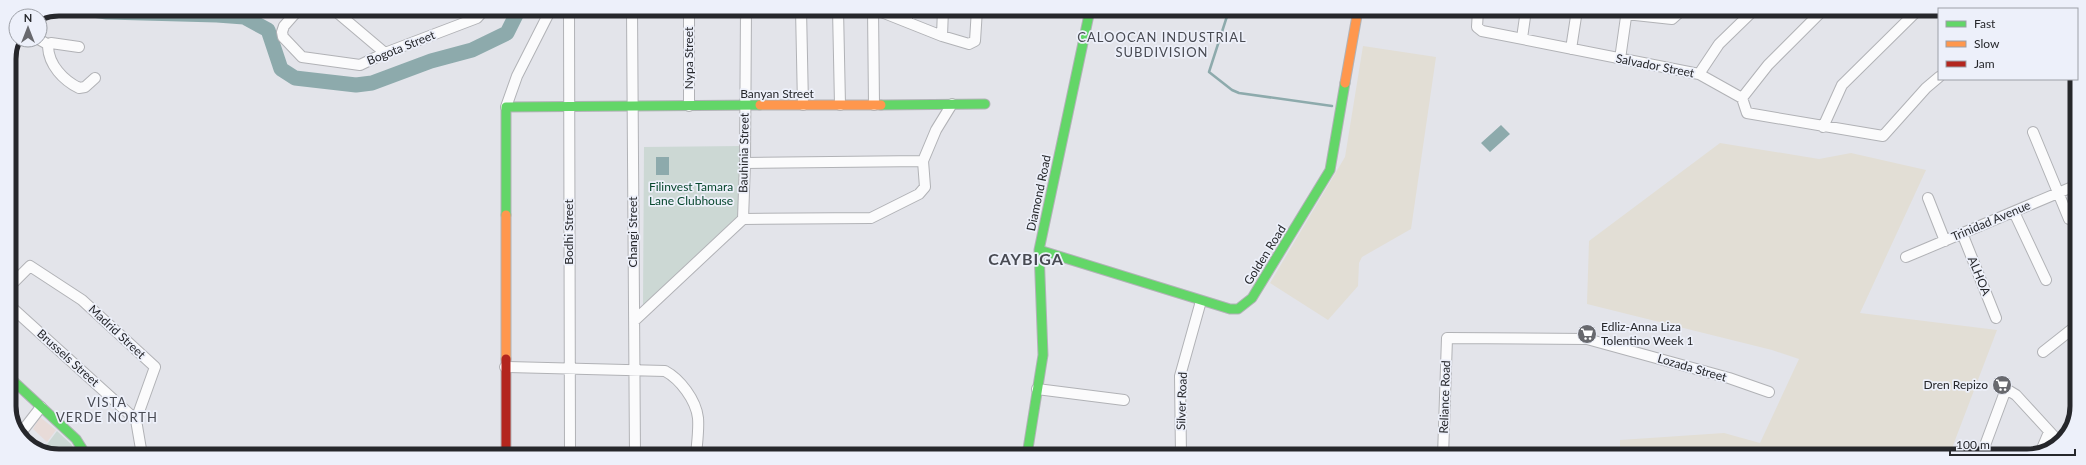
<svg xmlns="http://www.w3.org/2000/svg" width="2086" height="465" font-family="Lato,sans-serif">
	<rect width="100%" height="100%" fill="#e3e4ea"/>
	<path fill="#e8dbd8" d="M40 417 56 430 47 442 33 429Z"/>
	<path fill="#e2ded5" d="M1363 46 1436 57 1411 229 1362 257 1359 263 1358 286 1328 320 1270 283 1345 157Z
		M1720 143 1819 159 1851 153 1926 170 1860 313 1997 330 1949 456H1620V440L1724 433 1760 443 1799 359 1772 350 1587 304 1589 241Z"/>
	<path fill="#ccd8d4" d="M741 146V213L643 305 644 147Z
		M57 431 71 444 78 455H49L42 451Z"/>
	<path fill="#8daaac" d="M1501 125 1510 134 1490 152 1481 143Z
		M656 157H669V175H656Z"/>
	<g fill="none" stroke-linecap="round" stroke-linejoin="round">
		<path stroke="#8daaac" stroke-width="2.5" d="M1229 10 1209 72 1232 90 1239 93 1332 106"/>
		<path stroke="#8daaac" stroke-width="15" d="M86 9 107 12 217 15 244 17 268 30 281 69 295 78 356 85 372 83 431 61 472 50 507 33 519 9"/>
		<defs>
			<path id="street" d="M299 9 284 26 282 32 283 37 302 57 360 65 385 53 477 18 485 9
				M333 9 385 53
				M569 9 570 455
				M632 9 635 455
				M689 9V106
				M801 9 803 105
				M838 9 840 105
				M873 9 874 105
				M874 9 942 36 969 44 975 41 977 9
				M1478 10 1477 27 1482 31 1699 74 1742 98 1747 113 1883 136 1926 88 1939 77
				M244 11V9
				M1626 14 1672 19 1682 10
				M907 21V9
				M942 36 943 9
				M1522 38 1526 10
				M40 40 49 45
				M79 47 51 43 48 47C49 65 63 80 79 88L85 87 95 78
				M1571 49 1577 10
				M1620 59 1627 10
				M1699 74 1719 44 1754 10
				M1742 98 1768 65 1823 10
				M506 107 517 76 551 9
				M1823 127 1842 85 1918 10
				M2033 132 2069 219
				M745 163 923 161
				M1928 198 1945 241
				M2014 212 2046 280
				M743 219 871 218 919 194 925 187 923 161 936 130 952 104
				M1962 233 1996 318
				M1906 257 2077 185
				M9 287 30 266 82 300 155 367 136 420
				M9 305 136 420 142 455
				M634 321 743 219 745 163 746 9
				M2043 352 2076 326
				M505 367 665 371C680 379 696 400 698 418 699 430 697 443 696 455
				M1037 389 1124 400
				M20 434 41 407
				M2041 451 2049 432
				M1181 456 1180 376 1201 301
				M1443 456 1447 338 1587 339 1729 378 1769 392
				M1981 456 2006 389 2016 395 2060 443"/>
			<path id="fast" d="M881 105 985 104
				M506 215V107L760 105
				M1039 250 1230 309H1238L1252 298 1330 170 1345 83
				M9 377 76 439 86 455
				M1027 455 1043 355 1039 250 1090 10"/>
			<path id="slow" d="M1345 83 1358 10
				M760 105H881
				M506 215V359"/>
			<path id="jam" d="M506 359V455"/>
		</defs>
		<use href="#street" stroke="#b1b2b6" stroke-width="12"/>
		<use href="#fast" stroke="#b1b2b6" stroke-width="11"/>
		<use href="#slow" stroke="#b1b2b6" stroke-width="11"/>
		<use href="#jam" stroke="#b1b2b6" stroke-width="11"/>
		<use href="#street" stroke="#fbfbfc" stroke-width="10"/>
		<use href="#fast" stroke="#63d668" stroke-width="9"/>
		<use href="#slow" stroke="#ff974d" stroke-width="9"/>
		<use href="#jam" stroke="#b3261e" stroke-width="9"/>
	</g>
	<defs>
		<symbol id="supermarket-disc" viewBox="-11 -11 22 22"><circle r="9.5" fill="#68696e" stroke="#edf0fa"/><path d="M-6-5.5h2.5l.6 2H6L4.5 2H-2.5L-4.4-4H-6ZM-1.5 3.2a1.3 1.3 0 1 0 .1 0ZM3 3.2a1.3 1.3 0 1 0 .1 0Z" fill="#fff"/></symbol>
	</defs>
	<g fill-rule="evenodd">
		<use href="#supermarket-disc" x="1576" y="323" width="22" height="22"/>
		<use href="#supermarket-disc" x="1991" y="374" width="22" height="22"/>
	</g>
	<g text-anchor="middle" stroke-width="3.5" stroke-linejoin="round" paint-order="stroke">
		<g font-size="12" fill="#26272b" stroke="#edf0fa">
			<text transform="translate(401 48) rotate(-22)" y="4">Bogota Street</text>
			<text transform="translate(689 58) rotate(-90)" y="4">Nypa Street</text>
			<text transform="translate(1655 66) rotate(11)" y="4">Salvador Street</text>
			<text x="777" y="98">Banyan Street</text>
			<text transform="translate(744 153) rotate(-89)" y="4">Bauhinia Street</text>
			<text transform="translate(1039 193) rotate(-78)" y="4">Diamond Road</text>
			<text transform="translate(1991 221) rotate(-23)" y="4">Trinidad Avenue</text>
			<text transform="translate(569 232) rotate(-90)" y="4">Bodhi Street</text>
			<text transform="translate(633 232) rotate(-90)" y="4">Changi Street</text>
			<text transform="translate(1265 255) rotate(-58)" y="4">Golden Road</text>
			<text transform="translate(1979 276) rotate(68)" y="4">ALHOA</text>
			<text transform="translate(117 332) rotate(43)" y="4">Madrid Street</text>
			<text transform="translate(68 358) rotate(42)" y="4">Brussels Street</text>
			<text transform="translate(1692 368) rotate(16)" y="4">Lozada Street</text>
			<text transform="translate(1445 397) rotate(-88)" y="4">Reliance Road</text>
			<text transform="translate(1182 401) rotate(-88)" y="4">Silver Road</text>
		</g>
		<g font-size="12" fill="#07472d" stroke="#edf0fa">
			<text x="691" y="191">Filinvest Tamara<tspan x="691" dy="14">Lane Clubhouse</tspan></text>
		</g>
		<g font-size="12" fill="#26272b" stroke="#edf0fa" text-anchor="start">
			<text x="1601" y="331">Edliz-Anna Liza<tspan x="1601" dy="14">Tolentino Week 1</tspan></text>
			<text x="1988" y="389" text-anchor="end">Dren Repizo</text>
		</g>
		<g font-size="13" letter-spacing="1" fill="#484a52" stroke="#edf0fa">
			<text x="1162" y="42">CALOOCAN INDUSTRIAL<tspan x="1162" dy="15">SUBDIVISION</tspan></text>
			<text x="107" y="407">VISTA<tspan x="107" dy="15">VERDE NORTH</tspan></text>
		</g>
		<g font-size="16" font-weight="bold" letter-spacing="1" fill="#484a52" stroke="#edf0fa">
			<text x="1026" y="265">CAYBIGA</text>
		</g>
	</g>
	<path d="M0 0H2086V465H0ZM59 16H2027A43 43 0 0 1 2070 59V406A43 43 0 0 1 2027 449H59A43 43 0 0 1 16 406V59A43 43 0 0 1 59 16Z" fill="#edf0fa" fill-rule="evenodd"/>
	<path fill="none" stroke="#26272b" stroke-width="5" d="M59 16H2027A43 43 0 0 1 2070 59V406A43 43 0 0 1 2027 449H59A43 43 0 0 1 16 406V59A43 43 0 0 1 59 16Z"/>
	<rect x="1938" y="8" width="140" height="72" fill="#edf0fa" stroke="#9da0a7"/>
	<rect x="1946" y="21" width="20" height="6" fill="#63d668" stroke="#9da0a7"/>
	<text x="1974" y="28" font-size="12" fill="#26272b">Fast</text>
	<rect x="1946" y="41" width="20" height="6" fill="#ff974d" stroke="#9da0a7"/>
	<text x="1974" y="48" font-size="12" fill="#26272b">Slow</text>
	<rect x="1946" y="61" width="20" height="6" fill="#b3261e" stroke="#9da0a7"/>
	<text x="1974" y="68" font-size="12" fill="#26272b">Jam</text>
	<g transform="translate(28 28)"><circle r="19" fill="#edf0fa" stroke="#9da0a7"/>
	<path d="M0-3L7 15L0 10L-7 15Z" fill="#68696e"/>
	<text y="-6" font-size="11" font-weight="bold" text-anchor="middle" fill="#26272b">N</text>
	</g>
	<path d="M1950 449v6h125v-6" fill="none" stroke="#26272b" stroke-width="2"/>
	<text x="1956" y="449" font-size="12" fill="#26272b" stroke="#edf0fa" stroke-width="3" paint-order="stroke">100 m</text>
</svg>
